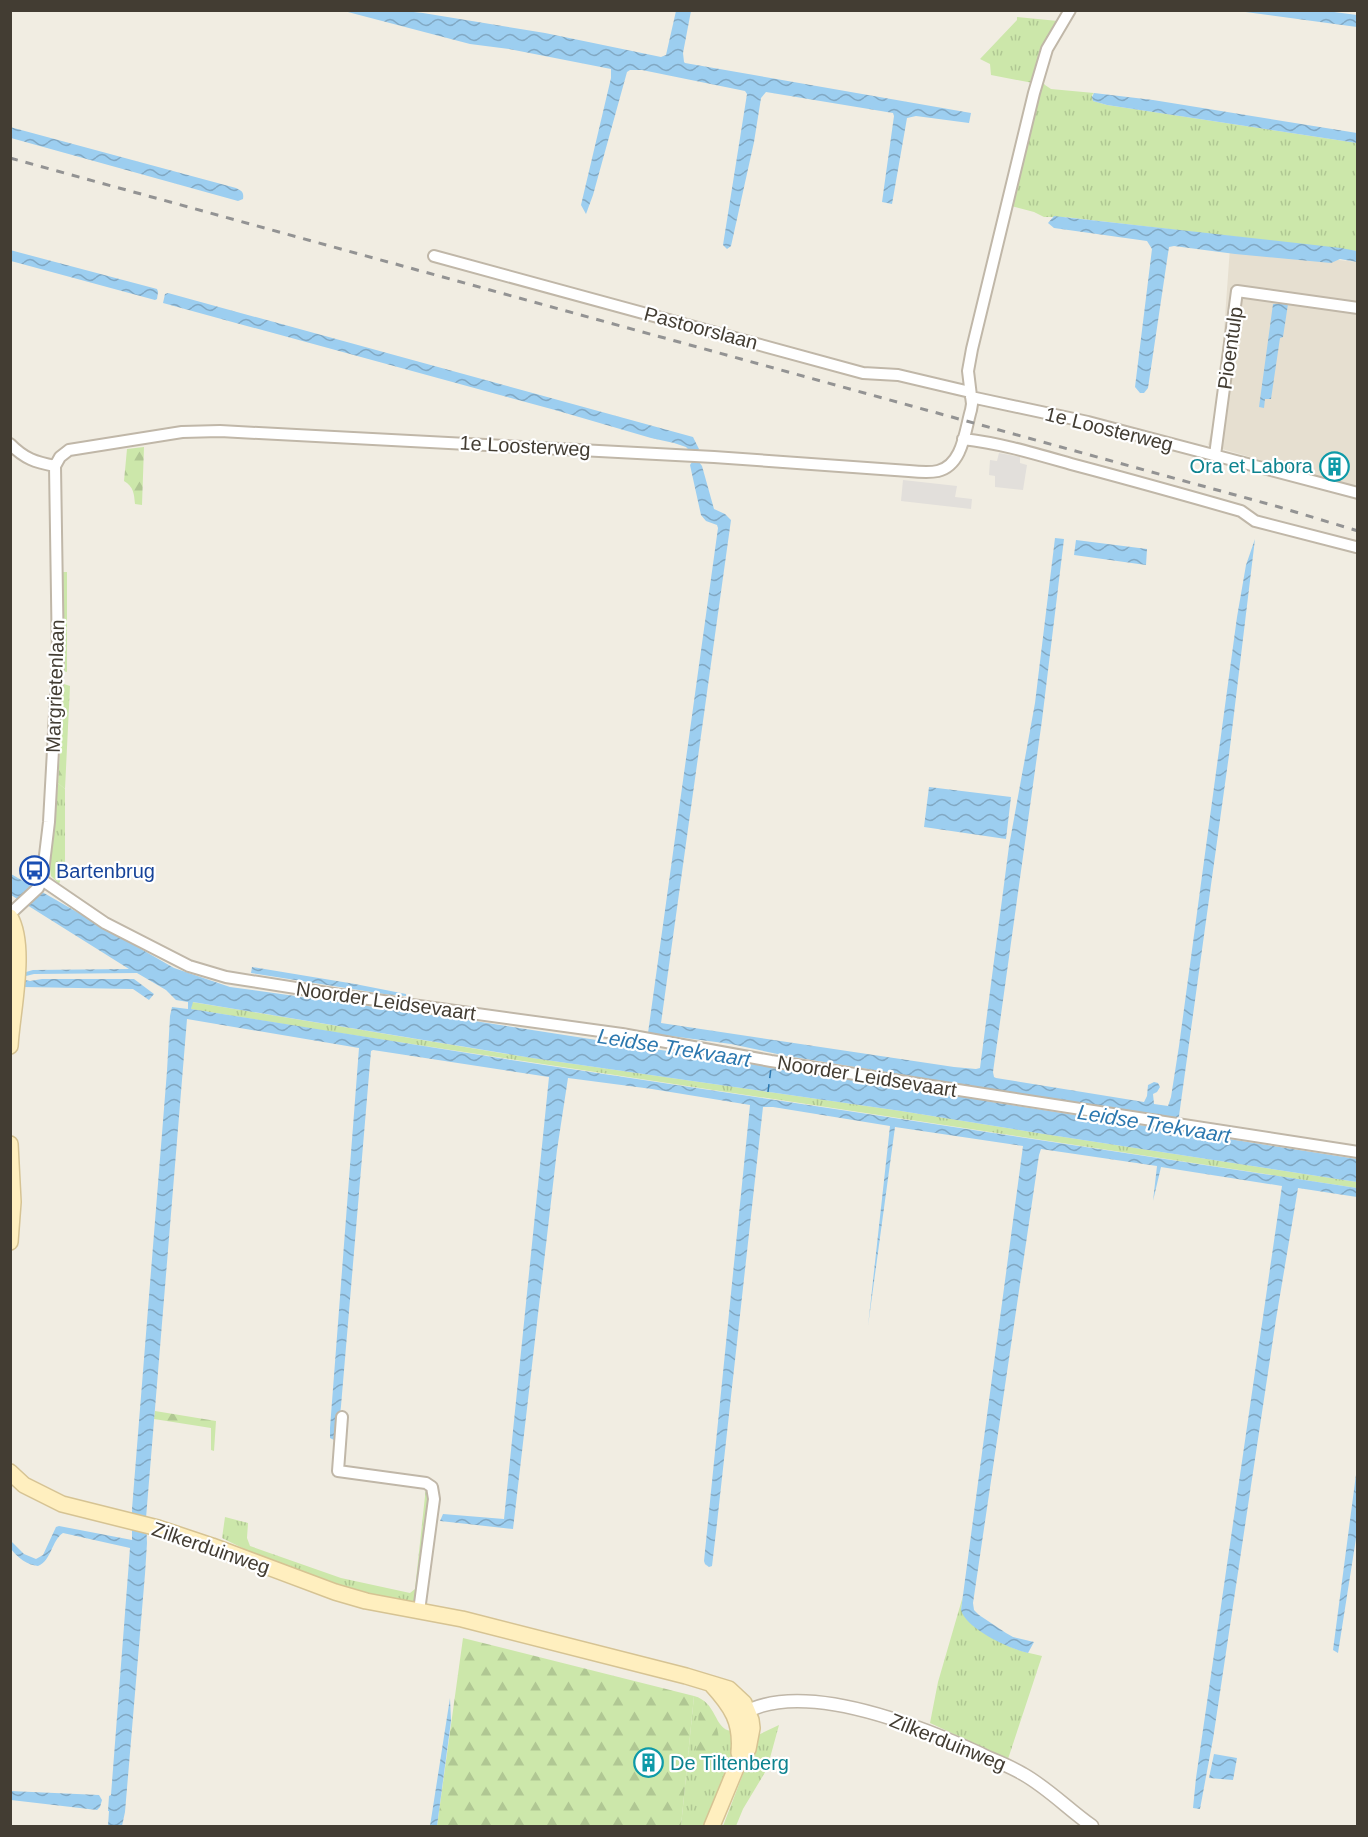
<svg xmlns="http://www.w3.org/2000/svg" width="1368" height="1837" font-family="Helvetica,sans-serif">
	<defs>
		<pattern id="grass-tufts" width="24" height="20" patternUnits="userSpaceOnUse" patternTransform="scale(1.5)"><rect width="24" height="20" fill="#cce7aa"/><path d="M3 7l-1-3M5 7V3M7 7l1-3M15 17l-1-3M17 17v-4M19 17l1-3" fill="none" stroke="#b0c793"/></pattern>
		<pattern id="forest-firs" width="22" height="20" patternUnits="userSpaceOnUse" patternTransform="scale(1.5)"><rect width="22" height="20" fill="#cce7aa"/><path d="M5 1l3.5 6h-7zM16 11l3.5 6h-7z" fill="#b0c793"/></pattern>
		<pattern id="water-waves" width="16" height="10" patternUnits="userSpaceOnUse" patternTransform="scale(1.5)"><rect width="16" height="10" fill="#9ccef0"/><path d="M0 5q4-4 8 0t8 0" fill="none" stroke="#81a8c3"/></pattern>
	</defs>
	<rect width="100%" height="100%" fill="#f1ede2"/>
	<path fill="#e6dfd0" d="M1230 248 1357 262V486L1348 485 1208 445 1219 400Z"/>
	<path fill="url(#grass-tufts)" d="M1017 17 1058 21 1033 83 991 75 990 64 980 59 1017 20Z
		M1042 81 1045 85 1051 89 1094 93 1092 95 1093 101 1107 105 1357 143V251L1065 217H1044L1034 212 1011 206Z
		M58 783 65 789V877L61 878 59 884 51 876 50 869Z
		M192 1002 532 1058 901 1111 1044 1134 1357 1182V1188L333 1032 191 1009Z
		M426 1487 432 1493 419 1598 415 1604 363 1595 269 1561 222 1538 225 1517 248 1523 247 1538 250 1546 341 1578 410 1593 415 1589Z
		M963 1596 961 1610C990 1638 1003 1648 1042 1656L1008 1759 930 1723 938 1682Z
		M694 1696C717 1702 714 1729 731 1731 738 1763 717 1797 705 1826H681Z
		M779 1725 767 1769 743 1809 736 1826H723L758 1735Z"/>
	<path fill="url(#forest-firs)" d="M144 447 142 505 135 504C134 494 134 487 124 481L127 449Z
		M63 572H67V672L62 671Z
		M64 684 70 686 65 789 58 783Z
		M155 1411 216 1421 214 1451 211 1450V1428L154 1419Z
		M463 1638 694 1696 681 1826H437Z
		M699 1708C715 1716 722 1732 717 1749L706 1757 701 1756 696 1751Z"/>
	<path fill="#e2dfdb" d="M999 453 1020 457V463L1027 465 1023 490 995 487V476L989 475 990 460 997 461Z
		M903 480 957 486 955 497 972 499 971 509 901 501Z"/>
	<path fill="url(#water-waves)" d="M395 10 423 13 545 33 661 57 666 55 676 11H691L683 53 684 62 685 63 971 113 969 123 916 116 907 118 892 204 882 202 894 116 893 113 766 92 761 98 754 142 731 246 727 249 723 245 747 94 745 91 642 70H630L627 72 593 195 586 214 581 205 611 78V69L509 49 470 44 344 11Z
		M1319 10 1357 15V27L1238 11Z
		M1094 93 1153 100 1357 133V143L1107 105 1093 101 1092 97Z
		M10 127 236 188C242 191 244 192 243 199L238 201 11 138Z
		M1054 216 1341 248 1357 251V262L1340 259 1331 263 1235 254 1174 246 1169 247 1148 388 1144 393H1140L1135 387 1151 257 1152 249 1147 241 1054 228 1048 223Z
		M10 250 157 289 158 292 157 299 155 300 11 261Z
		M168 293 693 437 699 449 696 453 691 452 686 447 674 443 651 438 555 410 163 303 165 294Z
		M1273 304H1288L1283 337 1280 338 1271 399H1265L1264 408 1259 407Z
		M692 462H699L702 466 714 509 725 514 731 520 661 1023 954 1067 976 1069 980 1068 1009 846 1035 703 1055 538 1064 539 1042 720 993 1072 994 1077 996 1078 1144 1102 1147 1096 1148 1085 1154 1082 1158 1083 1160 1087 1157 1092 1153 1094 1154 1104 1168 1106 1171 1097 1179 1046 1237 617 1246 565 1255 539 1229 755 1179 1116 1177 1119 987 1093 986 1101 1357 1159V1182L1044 1134 901 1111 532 1058 193 1002 191 1009 518 1061 1357 1188V1197L1298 1188 1276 1319 1213 1739 1200 1809 1193 1808 1196 1778 1282 1186 1161 1167 1153 1201 1157 1166 1041 1149 1039 1155 973 1603 974 1610 979 1615 1006 1633 1013 1637 1034 1642 1028 1653C1010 1649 966 1629 961 1610L1023 1146 895 1127 868 1326 890 1126 773 1107H763L717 1523 712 1566 709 1567 705 1564 704 1561 750 1105 652 1089 568 1078 557 1150 513 1529 440 1521 443 1514 504 1519 549 1077 373 1050 371 1051 341 1406 337 1439 334 1440 330 1438V1428L359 1048 187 1019 146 1518 147 1543 145 1574 125 1812 122 1826H108L109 1811H108L109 1796 111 1795 130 1548 63 1533C51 1541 52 1560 38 1566 27 1565 18 1558 11 1549L10 1540 24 1554 36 1559 43 1555 56 1527 59 1526 132 1540V1509L167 1071 170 1016 172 1007 188 1009V1002L176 1000 166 990 137 973 34 974 26 976V972L33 970 129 969 11 895V874L174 968 230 987 468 1020 970 1098 969 1091 971 1089 911 1076 787 1056 731 1044 648 1033 718 528 717 525 706 521 701 515 690 465Z
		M1076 540 1147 549 1146 565 1074 555Z
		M929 787 1011 797 1006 839 924 827Z
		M252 967 355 984 406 994V996L384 994 251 973Z
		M42 979H134L154 994 149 1000 133 989 23 987 25 980 30 981Z
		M1357 1467V1532L1338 1653 1333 1650Z
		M450 1698 451 1721 437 1826H430Z
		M1214 1754 1237 1758 1233 1780 1209 1778Z
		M10 1791 99 1795 102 1800 100 1807 97 1810 11 1800Z"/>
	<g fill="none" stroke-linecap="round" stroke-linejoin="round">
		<path stroke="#2c78af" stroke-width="1.5" stroke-dasharray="8 6" stroke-linecap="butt" d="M768 1092 771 1068"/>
		<defs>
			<path id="minor" d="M434 256 863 373 898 375 970 392
				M971 397 1088 422 1358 493
				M963 439C1000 443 1036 454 1071 464 1128 479 1185 495 1241 511L1255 521 1356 547
				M10 444C25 459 35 462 55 466
				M1215 455 1237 291 1358 308
				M42 880 105 923 189 966 226 977 340 995 622 1034 771 1061 1358 1152
				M10 914 38 888 42 880 49 822 58 660 55 466 60 457 69 450 182 432 220 431 714 457 909 471C919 472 929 473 938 471 963 465 965 430 971 410L972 404 968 371 972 349 1034 93 1047 49 1070 10
				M342 1417 338 1471 426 1483 432 1487 434 1499 419 1611"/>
			<path id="tertiary" d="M740 1715C802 1677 922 1727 981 1754 995 1761 1010 1766 1023 1774 1048 1788 1069 1810 1092 1826"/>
			<path id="secondary" d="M10 917C27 947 12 1011 10 1046
				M10 1144 13 1202 10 1242
				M10 1472 24 1485 62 1504 158 1528 212 1546 335 1592 366 1601 462 1619 686 1676 729 1689 744 1703 751 1720 752 1728 748 1749 736 1768 712 1826
				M711 1684C732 1707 742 1722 739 1753"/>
		</defs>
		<use href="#minor" stroke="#c0b7a8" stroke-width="14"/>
		<use href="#tertiary" stroke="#c0b7a8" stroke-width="15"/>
		<use href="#secondary" stroke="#d6c393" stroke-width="18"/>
		<use href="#minor" stroke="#fff" stroke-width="10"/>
		<use href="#tertiary" stroke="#fff" stroke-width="12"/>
		<use href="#secondary" stroke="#ffefbf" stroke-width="15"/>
		<path stroke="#939393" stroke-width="3" stroke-dasharray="8 8" stroke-linecap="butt" d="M10 158 1279 507 1358 531"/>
	</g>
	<defs>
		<symbol id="building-ring" viewBox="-11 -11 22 22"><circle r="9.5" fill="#fff" stroke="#0f9aa8" stroke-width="1.5"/><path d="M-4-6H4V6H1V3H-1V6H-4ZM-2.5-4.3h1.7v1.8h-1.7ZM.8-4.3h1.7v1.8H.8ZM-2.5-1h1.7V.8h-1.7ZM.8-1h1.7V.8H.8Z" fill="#0f9aa8"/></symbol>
		<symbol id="bus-ring" viewBox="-11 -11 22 22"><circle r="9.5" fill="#fff" stroke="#1a4fb4" stroke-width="1.5"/><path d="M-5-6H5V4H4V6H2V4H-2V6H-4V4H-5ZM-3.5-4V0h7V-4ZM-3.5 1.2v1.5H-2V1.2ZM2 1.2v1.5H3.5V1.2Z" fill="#1a4fb4"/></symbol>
	</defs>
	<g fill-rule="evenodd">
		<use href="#building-ring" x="1318" y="450" width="33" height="33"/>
		<use href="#bus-ring" x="18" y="854" width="33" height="33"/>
		<use href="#building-ring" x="632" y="1746" width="33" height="33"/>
	</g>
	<g text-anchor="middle" stroke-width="4.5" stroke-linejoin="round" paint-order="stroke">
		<g font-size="20" fill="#433d33" stroke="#fff">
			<text transform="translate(701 328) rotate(15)" y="7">Pastoorslaan</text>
			<text transform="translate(1230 348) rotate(-82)" y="7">Pioentulp</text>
			<text transform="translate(1109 429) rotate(14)" y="7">1e Loosterweg</text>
			<text transform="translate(525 446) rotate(3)" y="7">1e Loosterweg</text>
			<text transform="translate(55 686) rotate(-88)" y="7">Margrietenlaan</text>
			<text transform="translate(386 1001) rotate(8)" y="7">Noorder Leidsevaart</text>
			<text transform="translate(867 1076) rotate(9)" y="7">Noorder Leidsevaart</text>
			<text transform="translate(211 1548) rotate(19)" y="7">Zilkerduinweg</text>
			<text transform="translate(948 1742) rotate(22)" y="7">Zilkerduinweg</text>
		</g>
		<g font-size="20" fill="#0d838f" stroke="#fff" text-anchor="end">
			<text x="1313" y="473">Ora et Labora</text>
			<text x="670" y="1770" text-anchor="start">De Tiltenberg</text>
		</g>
		<g font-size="20" fill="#164399" stroke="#fff" text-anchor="start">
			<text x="56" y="878">Bartenbrug</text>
		</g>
		<g font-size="21" font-style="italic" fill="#2c78af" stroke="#fff">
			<text transform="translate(674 1048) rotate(9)" y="7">Leidse Trekvaart</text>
			<text transform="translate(1154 1124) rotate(9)" y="7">Leidse Trekvaart</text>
		</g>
	</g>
	<rect width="1368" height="1837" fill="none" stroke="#433d33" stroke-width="24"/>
</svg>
